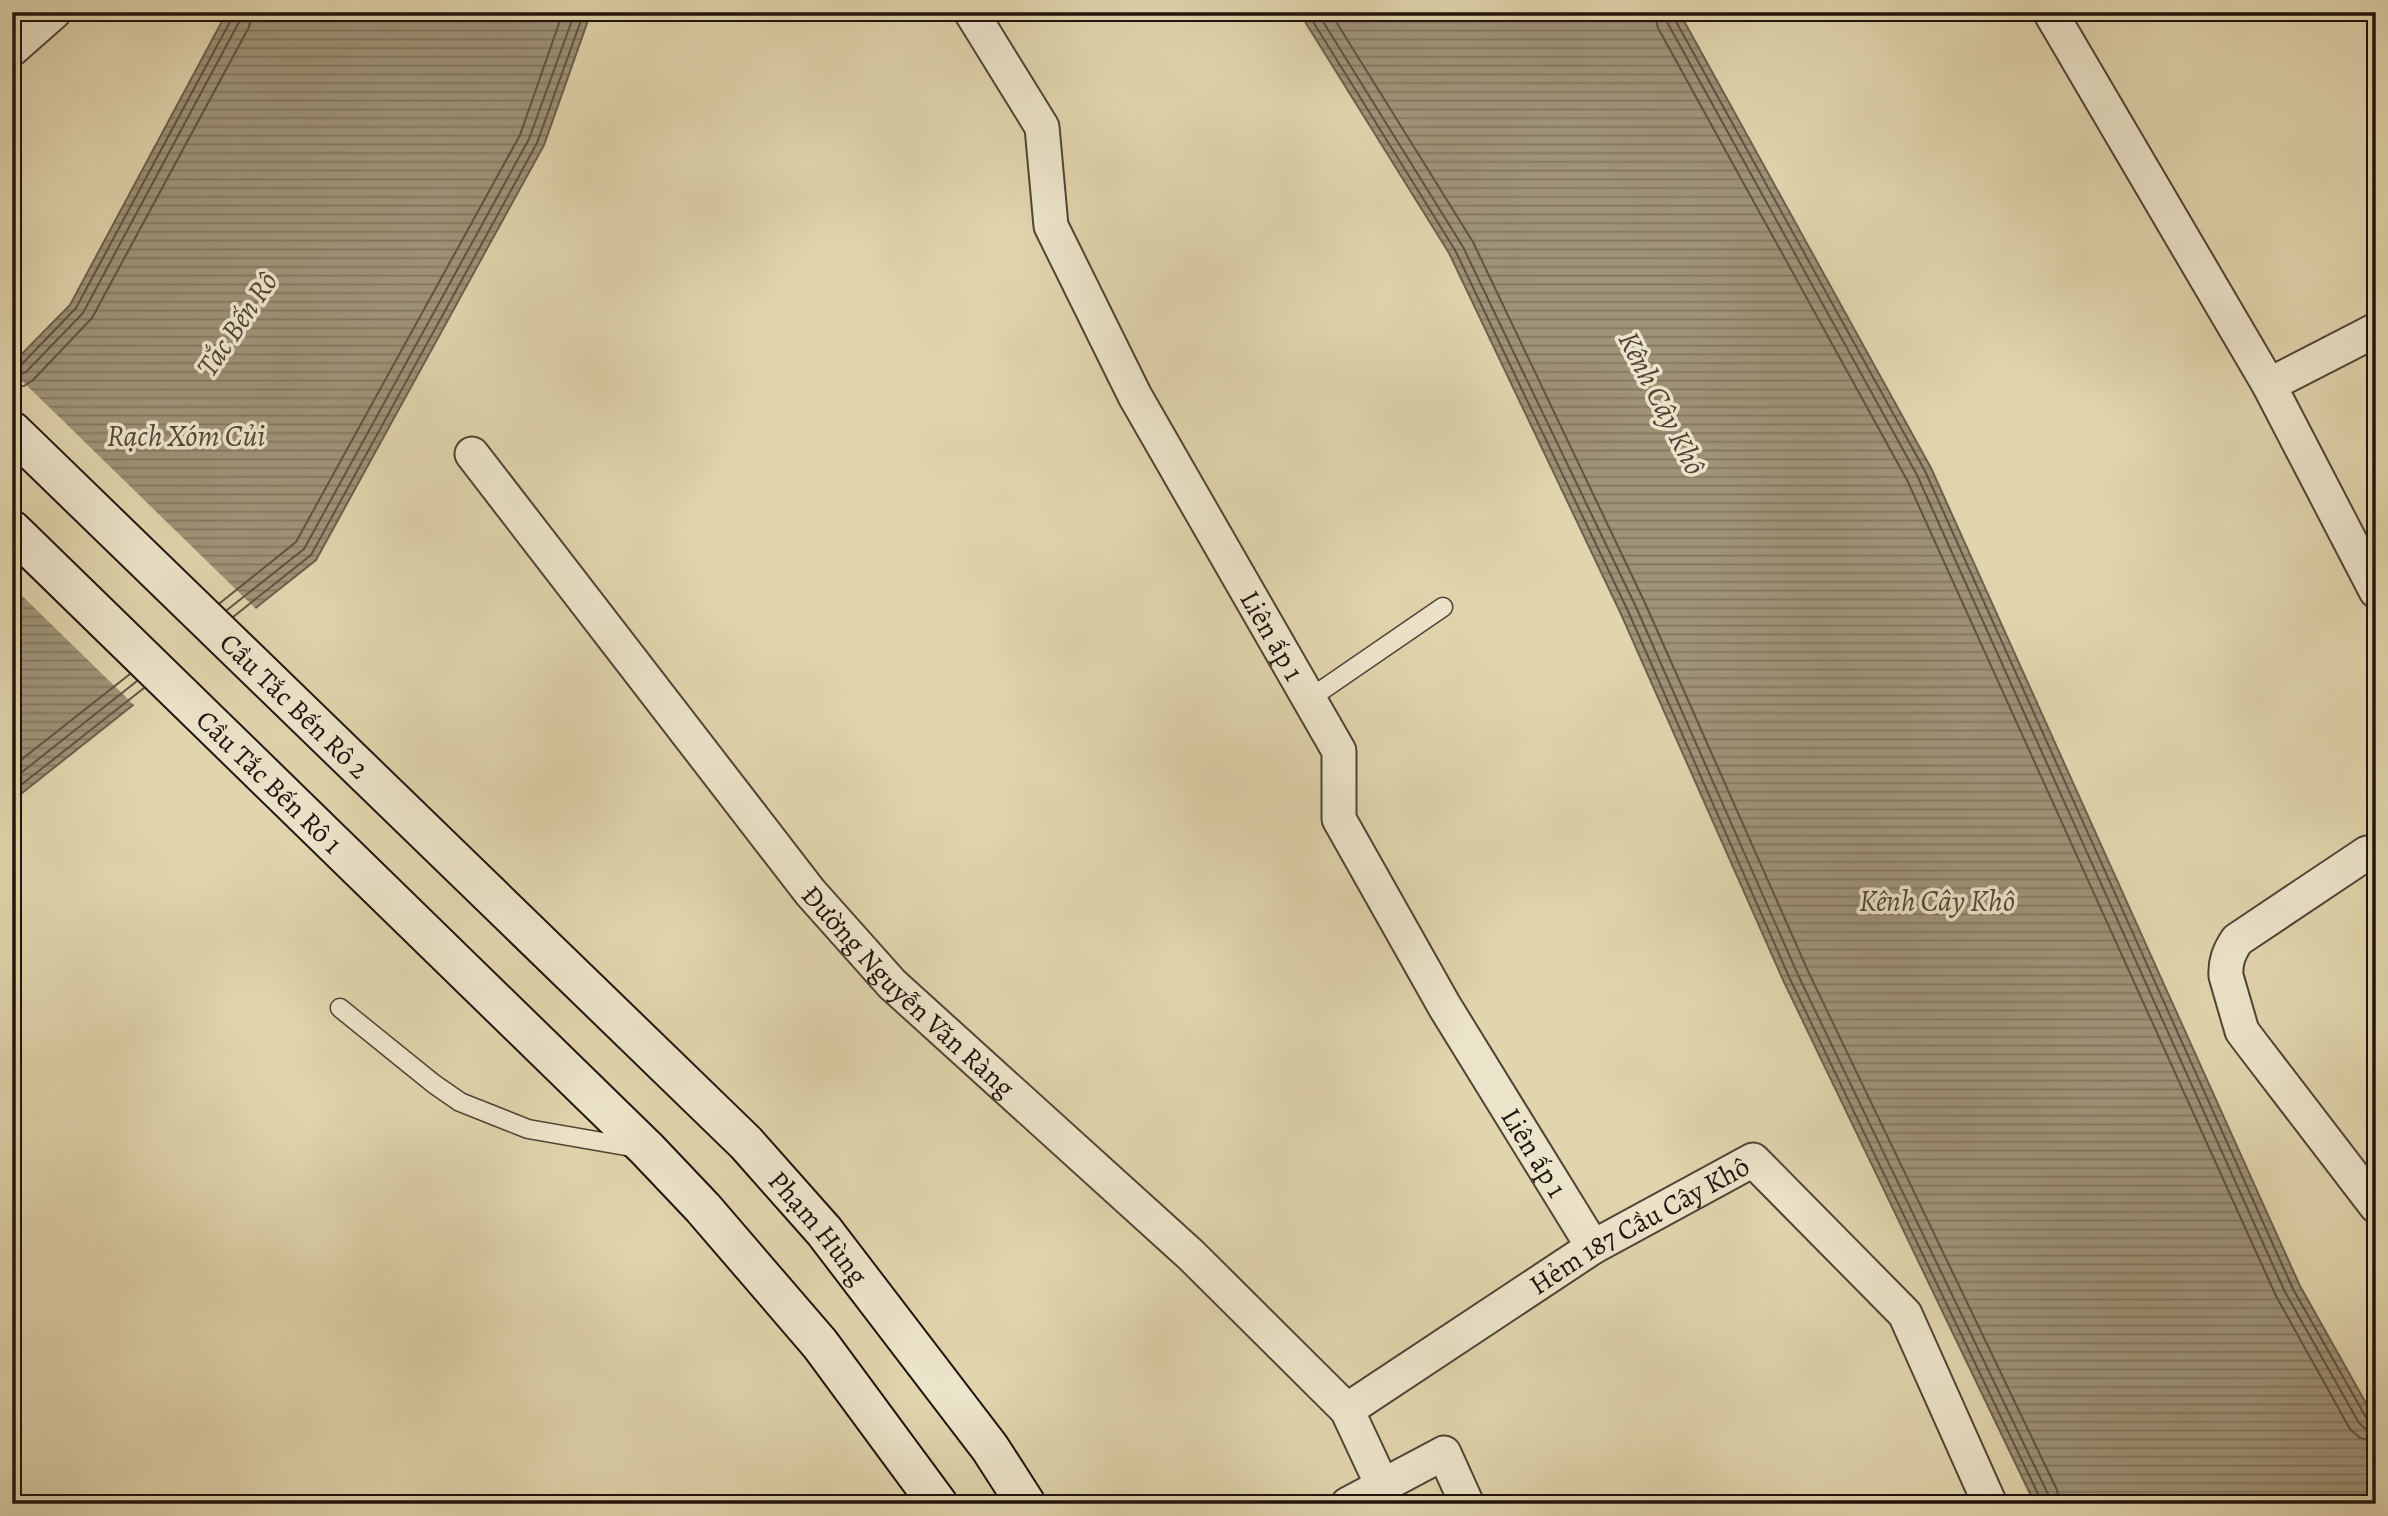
<svg xmlns="http://www.w3.org/2000/svg" width="2388" height="1516" font-family="Alegreya,serif">
	<defs>
		<pattern id="water-rules" width="6" height="5" patternUnits="userSpaceOnUse" patternTransform="scale(1.75)"><rect width="6" height="5" fill="#9f9378"/><path d="M0 2.5h6" fill="none" stroke="#817761"/></pattern>
	</defs>
	<rect width="100%" height="100%" fill="#e1d5ae"/>
	<filter id="stains"><feTurbulence type="fractalNoise" baseFrequency=".00286" numOctaves="4"/><feColorMatrix values="0 0 0 0 .2 0 0 0 0 .09 0 0 0 0 .02 0 0 0 .5 -.17"/></filter>
	<radialGradient id="worn" r=".72"><stop offset=".6" stop-color="#630" stop-opacity="0"/><stop offset="1" stop-color="#630" stop-opacity=".3"/></radialGradient>
	<path fill="url(#water-rules)" stroke="#6c604e" stroke-width="2" d="M227 12H591L544 145 316 560 12 801V364L70 305Z
		M1299 12H1679L1931 468 2300 1286 2376 1421V1504H2035L1784 982 1621 614 1449 253Z"/>
	<path fill="#e1d5ae" d="M12 371 258 611 136 707 12 586Z"/>
	<g fill="none" stroke-linecap="round" stroke-linejoin="round">
		<path stroke="#605343" stroke-width="2" d="M1307 12 1455 250 1628 611 1790 979 2040 1498 2041 1504
			M1317 12 1463 247 1636 607 1798 975 2048 1494 2050 1504
			M1330 12 1473 242 1645 603 1808 971 2057 1490 2060 1504
			M1654 12 1658 28 1907 480 2276 1296 2350 1429 2360 1438 2376 1442
			M1665 12 1667 22 1917 475 2285 1292 2359 1423 2367 1430 2376 1431
			M1673 12 1674 18 1925 471 2293 1289 2367 1419 2376 1422
			M12 368 20 366 76 308 232 18 233 12
			M12 377 26 372 83 313 239 22 241 12
			M12 387 24 386 33 380 92 318 249 27 252 12
			M220 603 296 542 520 135 563 12
			M227 610 304 549 529 139 575 12
			M233 617 311 555 537 143 584 12
			M12 767 130 674
			M12 780 137 681
			M12 792 144 688"/>
		<defs>
			<path id="lane" d="M1309 699 1443 607
				M340 1008 434 1084 460 1102 528 1129 637 1148"/>
			<g id="street">
				<path id="s1" d="M971 12 1042 127 1051 226 1135 396 1339 751V819L1445 1007 1593 1247"/>
				<path d="M2050 12 2269 385 2376 330"/>
				<path d="M12 49 54 12"/>
				<path d="M2269 385 2376 591"/>
				<path id="s2" d="M472 454 810 892 892 984 1191 1255 1347 1410 1383 1487"/>
				<path d="M2376 851 2367 853 2237 940C2229 952 2225 962 2226 976L2242 1031 2251 1043 2376 1206"/>
				<path id="s3" d="M1347 1410 1593 1247 1753 1160 1905 1314 1990 1504"/>
				<path d="M1348 1504 1444 1453 1467 1504"/>
			</g>
			<g id="secondary">
				<path id="s4" d="M12 431 746 1143 824 1231 990 1448 1026 1504"/>
				<path id="s5" d="M12 530 647 1149 703 1208 820 1344 938 1504"/>
			</g>
		</defs>
		<use href="#lane" stroke="#504436" stroke-width="21"/>
		<use href="#street" stroke="#504436" stroke-width="37"/>
		<use href="#secondary" stroke="#20130e" stroke-width="42"/>
		<use href="#lane" stroke="#ece4ca" stroke-width="18"/>
		<use href="#street" stroke="#ece4ca" stroke-width="33"/>
		<use href="#secondary" stroke="#ece4ca" stroke-width="38"/>
	</g>
	<g text-anchor="middle" stroke-width="7" stroke-linejoin="round" paint-order="stroke">
		<g font-size="28" fill="#20130e" stroke="#ece4ca">
			<text dy="10" stroke="none"><textPath href="#s1" startOffset="700">Liên ấp 1</textPath></text>
			<text dy="10" stroke="none"><textPath href="#s4" startOffset="394">Cầu Tắc Bến Rô 2</textPath></text>
			<text dy="10" stroke="none"><textPath href="#s5" startOffset="360">Cầu Tắc Bến Rô 1</textPath></text>
			<text dy="10" stroke="none"><textPath href="#s2" startOffset="693">Đường Nguyễn Văn Ràng</textPath></text>
			<text dy="10" stroke="none"><textPath href="#s1" startOffset="1288">Liên ấp 1</textPath></text>
			<text dy="10" stroke="none"><textPath href="#s4" startOffset="1134">Phạm Hùng</textPath></text>
			<text dy="10" stroke="none"><textPath href="#s3" startOffset="346">Hẻm 187 Cầu Cây Khô</textPath></text>
		</g>
		<g font-size="30" font-style="italic" fill="#534638" stroke="#ece4ca">
			<text transform="translate(237 324) rotate(-56)" y="10">Tắc Bến Rô</text>
			<text transform="translate(1662 403) rotate(63)" y="10">Kênh Cây Khô</text>
			<text x="186" y="446">Rạch Xóm Củi</text>
			<text x="1937" y="911">Kênh Cây Khô</text>
		</g>
	</g>
	<rect width="2388" height="1516" fill="none" stroke="#e1d5ae" stroke-width="42"/>
	<rect x="14" y="14" width="2360" height="1488" fill="none" stroke="#20130e" stroke-width="3.5"/>
	<rect x="21" y="21" width="2346" height="1474" fill="none" stroke="#20130e" stroke-width="2"/>
	<rect width="100%" height="100%" filter="url(#stains)"/>
	<rect width="100%" height="100%" fill="url(#worn)"/>
</svg>
